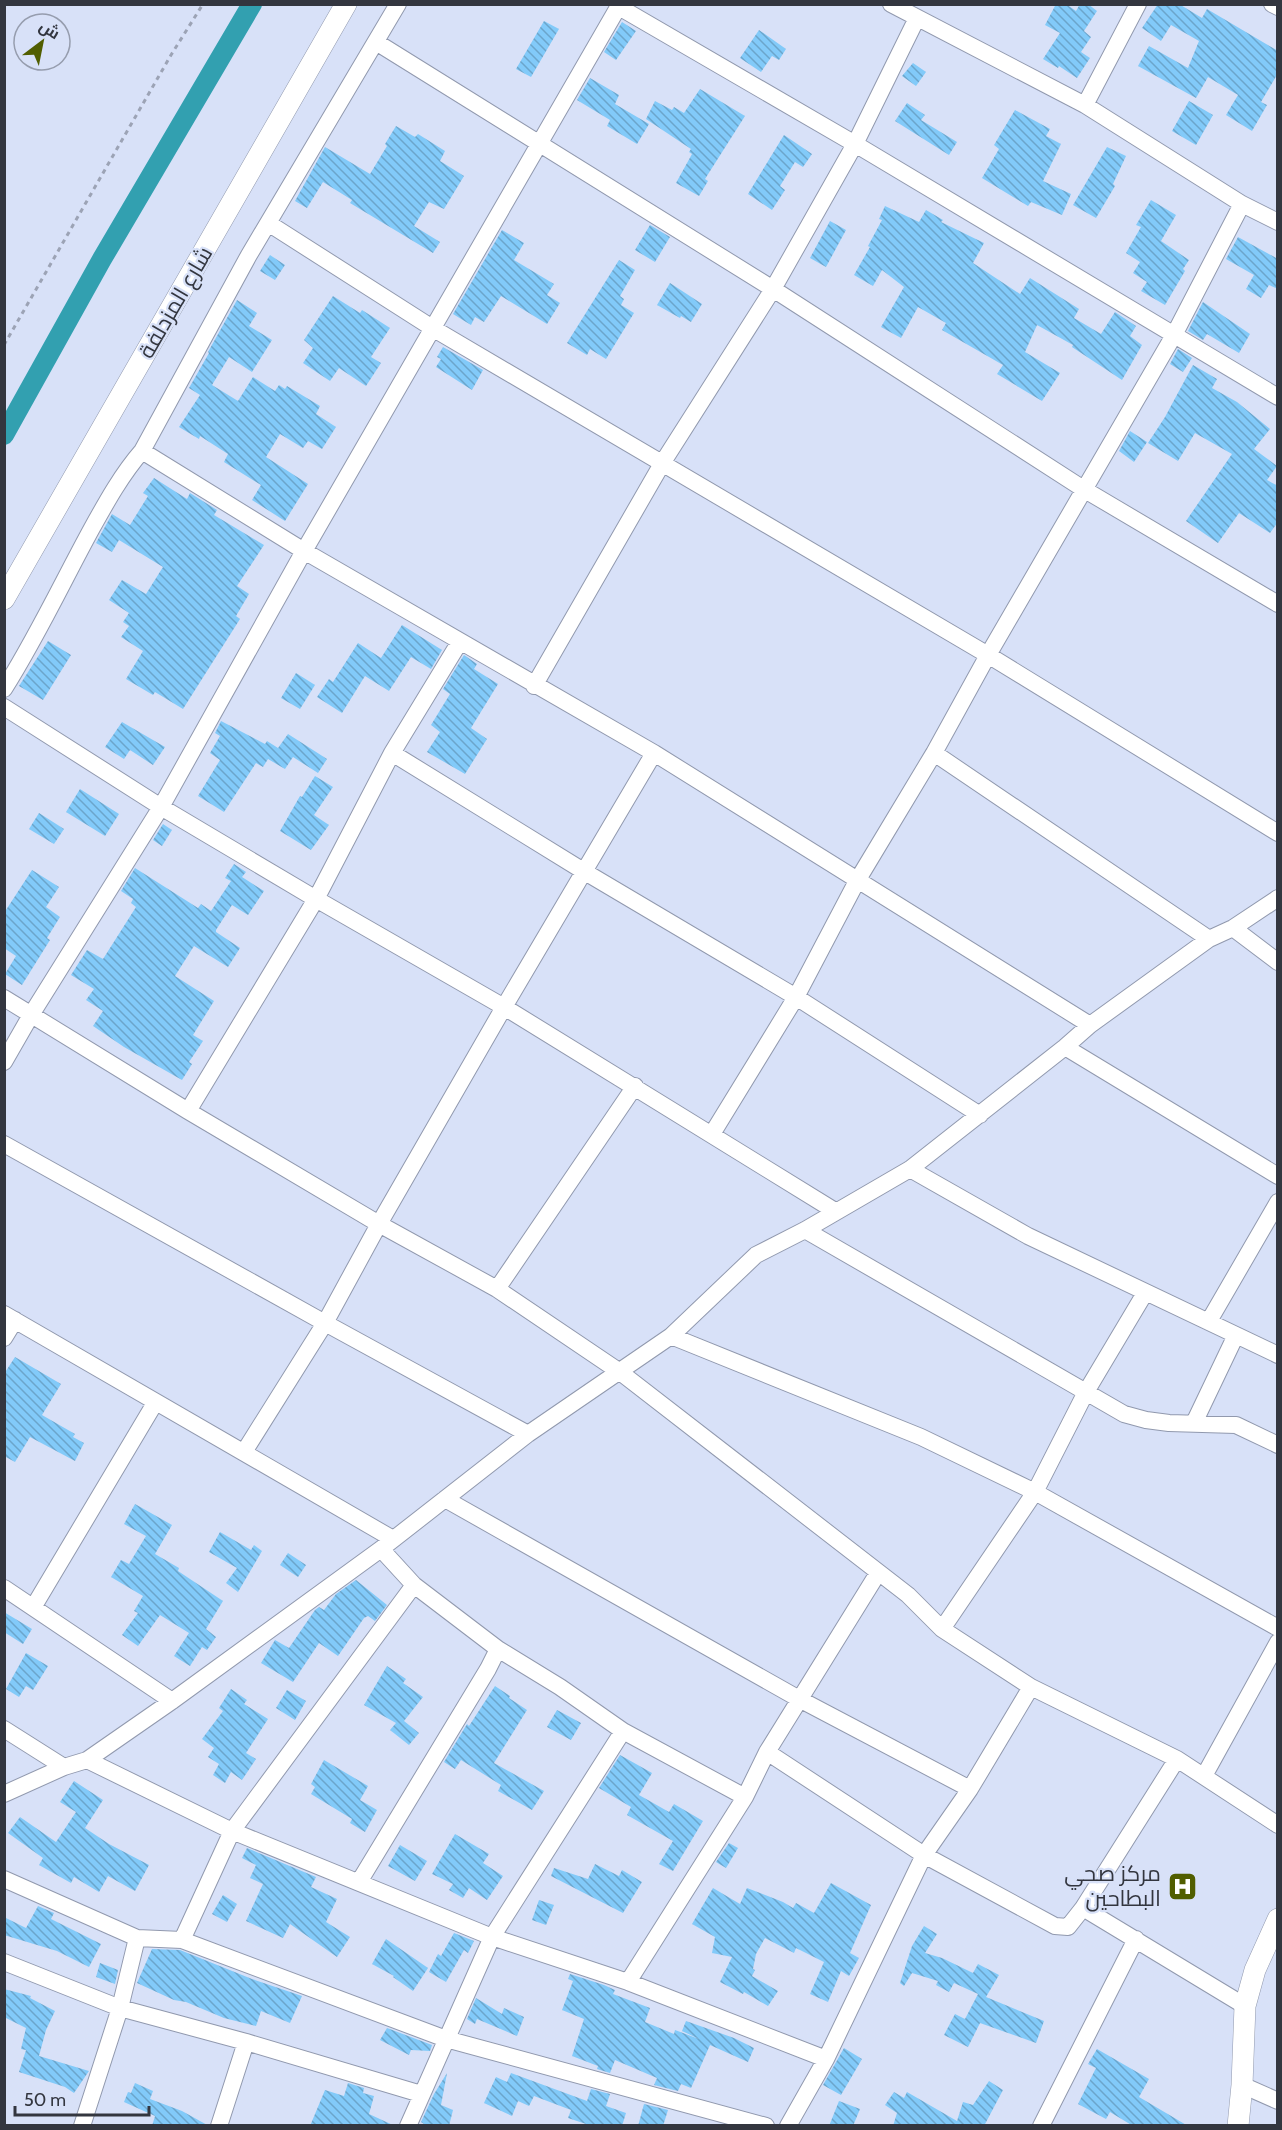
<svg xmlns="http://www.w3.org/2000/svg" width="1282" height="2130" font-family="Cabin,Cairo,sans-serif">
	<defs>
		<pattern id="building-back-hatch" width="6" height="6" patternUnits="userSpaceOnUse" patternTransform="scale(1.5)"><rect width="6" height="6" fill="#82caf9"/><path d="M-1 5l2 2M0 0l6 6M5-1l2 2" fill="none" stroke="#6ba5cb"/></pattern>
	</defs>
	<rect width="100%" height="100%" fill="#d8e1f8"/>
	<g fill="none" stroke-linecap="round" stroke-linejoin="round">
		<path stroke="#32a0b0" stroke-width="20" d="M4 435 102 259 252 4"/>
	</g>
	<path fill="url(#building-back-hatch)" d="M1056 4H1066L1076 11 1080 4H1088L1097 11 1084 31 1091 37 1081 52 1090 58 1077 78 1059 66 1058 68 1043 59 1060 33 1045 25Z
		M1158 4H1179L1202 18 1207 9 1278 51V73L1261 102 1267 105 1252 131 1226 115 1238 95 1208 77 1196 98 1138 66 1149 46 1188 68 1199 41 1171 25 1161 41 1142 28Z
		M544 21 559 29 531 77 516 69Z
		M622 22 636 31 616 60 604 52Z
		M759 30 786 49 779 60 772 56 761 72 740 58Z
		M913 63 926 72 916 86 902 76Z
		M590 78 619 95 615 104 649 124 637 144 607 126 610 120 577 100Z
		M700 89 745 116 705 179 708 181 699 196 676 183 692 154 689 152 691 149 646 119 655 101 672 110 674 107 684 113Z
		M1189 101 1213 115 1196 145 1172 131Z
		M907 103 925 115 921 120 957 142 949 155 895 121Z
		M1015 110 1050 129 1046 136 1061 144 1043 181 1071 194 1062 215 1031 202 1028 206 982 178 999 149 994 145Z
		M396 126 415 137 418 134 445 151 440 161 464 176 444 209 429 202 414 226 440 242 433 253 350 203 352 200 323 182 307 208 295 201 325 147 370 174 387 146 385 144Z
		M784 135 812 154 803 167 795 162 780 186 785 190 772 210 748 194Z
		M1107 147 1126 156 1113 184 1115 186 1096 218 1073 205Z
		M1151 200 1176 215 1161 241 1189 260 1183 269 1185 271 1165 305 1141 291 1147 282 1133 273 1140 262 1126 253 1141 227 1136 225Z
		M885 206 919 222 926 210 943 220 941 222 984 243 973 263 1020 294 1030 278 1079 309 1074 318 1101 334 1115 312 1136 326 1130 336 1142 345 1122 380 1072 347 1073 345 1037 325 1025 352 1060 373 1042 401 997 374 1003 365 942 330 946 323 918 307 901 338 881 327 904 287 882 270 873 286 854 275 870 247 868 246 882 220 879 219Z
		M830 221 846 230 826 267 810 258Z
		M650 225 670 237 655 262 635 250Z
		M502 230 524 243 514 260 554 284 547 295 560 303 547 324 501 296 484 322 475 317 471 325 453 314Z
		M1238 237 1278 259V289L1269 285 1261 298 1246 289 1254 275 1226 259Z
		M270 255 285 265 275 280 260 271Z
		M619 260 635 270 620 296 624 299 621 305 634 313 606 359 590 349 587 355 567 343Z
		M670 283 702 304 691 322 681 316 680 318 657 305Z
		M333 296 360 313 362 310 390 328 371 357 381 363 366 386 339 368 330 381 303 363 313 348 304 340Z
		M237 300 257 313 249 326 272 340 252 372 229 357 212 385 238 401 253 377 275 391 279 385 285 389 287 386 320 406 316 414 336 427 322 449 308 441 303 448 280 434 266 457 308 484 285 521 252 500 261 485 224 462 228 454 200 436 199 439 179 427 200 395 189 388 209 353 208 352Z
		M1203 302 1250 334 1239 353 1207 334 1203 340 1188 331Z
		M443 347 483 370 472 390 436 367 441 359 437 357Z
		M1178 349 1192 358 1183 372 1170 364Z
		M1193 365 1217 379 1212 388 1237 402 1270 429 1254 449 1277 466 1267 480 1278 486V522L1270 533 1239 513 1218 543 1186 521 1232 454 1195 433 1178 461 1148 443 1165 417Z
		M1130 431 1147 442 1134 462 1119 451Z
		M154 478 187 499 190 493 217 510 214 515 264 545 237 586 249 594 236 616 240 619 183 709 155 692 153 695 126 679 143 651 121 637 129 626 123 622 129 613 109 600 122 580 146 594 163 567 119 540 112 552 96 543 112 514 130 525 148 496 143 493Z
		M402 625 442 650 431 669 411 657 389 691 365 676 342 713 317 697 329 679 333 682 358 643 381 658Z
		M48 641 71 655 43 700 19 686Z
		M464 655 477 664 474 669 498 684 471 728 487 739 465 774 427 752 440 732 431 725 450 694 443 689Z
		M296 673 315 685 300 709 281 698Z
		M221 721 265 744 267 741 278 748 288 734 327 759 318 773 293 757 285 769 268 759 263 767 256 763 224 812 198 796 220 760 210 753 220 736 215 733Z
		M122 722 165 747 153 765 130 750 124 759 105 747Z
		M315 776 333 787 314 815 329 825 311 850 280 831 300 796 302 797Z
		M80 789 119 814 105 836 66 812Z
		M39 813 64 829 54 844 29 829Z
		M163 824 172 830 162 846 153 840Z
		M234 864 246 872 242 877 264 891 248 915 232 905 216 930V932L240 948 228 967 194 946 175 976 214 1001 193 1035 203 1041 189 1062 192 1064 182 1080 124 1047 93 1026 103 1011 86 1000 94 989 71 975 87 950 103 959 136 907 131 903 133 899 121 891 135 868 198 908 201 904 211 911 231 881 225 878Z
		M32 870 59 887 46 907 60 917 47 938 50 940 22 985 5 974 16 956 4 948V913Z
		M15 1357 61 1384 42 1415 75 1434 73 1437 84 1443 75 1461 30 1437 15 1462 4 1456V1374Z
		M135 1504 172 1525 155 1554 179 1568 178 1571 223 1601 206 1629 216 1637 207 1650 202 1647 190 1666 174 1656 189 1633 160 1615 138 1646 122 1635 138 1613 134 1611 143 1596 111 1577 121 1560 129 1564 146 1536 124 1524Z
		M220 1532 251 1550 254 1545 262 1551 238 1592 226 1583 237 1568 209 1552Z
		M288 1553 306 1565 298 1577 280 1565Z
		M356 1580 387 1605 375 1621 368 1616 364 1618 338 1656 319 1643 293 1682 261 1663 275 1640 289 1648 315 1610 319 1607 324 1610 336 1594Z
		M4 1612 32 1629 23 1644 4 1632Z
		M26 1653 48 1666 33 1690 26 1686 19 1697 6 1689Z
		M387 1666 406 1679 403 1683 423 1697 404 1721 419 1733 409 1745 390 1730 396 1723 364 1705Z
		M495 1686 510 1696 509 1698 527 1710 494 1763 544 1791 532 1810 498 1791 501 1785 461 1760 455 1769 444 1762 467 1724 469 1726Z
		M231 1689 247 1700 244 1704 268 1719 246 1753 256 1759 242 1780 231 1772 225 1783 213 1775 219 1764 208 1757 214 1748 202 1739 223 1711 219 1708Z
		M287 1690 306 1701 295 1720 276 1708Z
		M557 1710 581 1723 571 1740 547 1727Z
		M620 1755 652 1773 639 1795 669 1812 674 1804 703 1821 673 1871 659 1864 673 1841 627 1815 631 1807 599 1788Z
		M324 1760 368 1786 360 1800 377 1810 365 1832 350 1823 352 1819 311 1794 315 1787 311 1784Z
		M74 1781 103 1800 85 1828 109 1844 149 1865 135 1891 108 1876 99 1892 74 1877 71 1883 39 1865 43 1858 8 1833 20 1817 56 1842 76 1812 60 1802Z
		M455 1834 489 1854 483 1863 503 1876 487 1900 469 1888 463 1898 449 1890 453 1884 432 1874Z
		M729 1843 738 1848 726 1868 716 1862Z
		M400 1845 427 1861 415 1881 388 1866Z
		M247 1848 316 1877 311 1887 337 1899 326 1922 350 1937 337 1957 290 1924 283 1938 246 1921 263 1884 250 1878 256 1865 242 1858Z
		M595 1864 619 1876 622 1870 642 1882 623 1913 551 1876 554 1868 588 1879Z
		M831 1883 871 1905 850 1953 859 1958 849 1976 841 1971 828 2002 810 1994 824 1962 796 1948 794 1953 765 1938 756 1954 753 1969 755 1970 752 1976 778 1991 768 2006 744 1992 743 1994 720 1982 732 1957 712 1953 715 1937 692 1924 713 1888 740 1904 747 1888 783 1902 793 1908 796 1903 814 1913Z
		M223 1895 237 1904 227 1922 212 1914Z
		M539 1900 554 1905 546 1925 532 1920Z
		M38 1906 54 1913 51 1919 101 1944 89 1967 57 1951 4 1935V1917L26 1928Z
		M924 1926 937 1934 925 1953 942 1958 973 1973 978 1964 999 1975 986 1997 1044 2021 1036 2043 980 2023 968 2047 944 2035 955 2014 965 2019 978 1994 954 1983 949 1992 936 1985 938 1981 912 1973 904 1986 900 1983 912 1946Z
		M454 1933 474 1941 468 1953 464 1950 446 1982 429 1972 438 1954 441 1956Z
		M386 1939 428 1968 413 1991 393 1977 394 1976 372 1964Z
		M152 1949 180 1950 252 1979 302 1996 290 2023 261 2011 256 2026 224 2018 186 2002 174 2000 137 1983Z
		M100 1963 118 1970 115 1984 96 1977Z
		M570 1974 604 1985 615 1990 613 1994 650 2008 645 2022 674 2034 675 2030 699 2039 682 2031 686 2021 734 2038 754 2048 748 2062 710 2045 691 2088 681 2084 678 2091 654 2085 657 2078 615 2060 610 2073 597 2069 598 2066 572 2056 584 2019 562 2010 573 1981 568 1979Z
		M4 1989 31 1996 30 1998 55 2011 46 2030 39 2056 89 2071 74 2093 65 2087 19 2072 26 2050 21 2049 26 2028 4 2017Z
		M476 1998 502 2014 504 2008 524 2017 517 2036 477 2019 475 2024 467 2019Z
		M387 2028 432 2045 430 2051 411 2050 409 2055 380 2040Z
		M844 2048 862 2059 841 2095 823 2085Z
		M1097 2049 1149 2079 1139 2097 1188 2126H1133L1110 2112 1106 2119 1078 2104 1096 2068 1088 2064Z
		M447 2073 441 2105 453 2110 449 2126H427L421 2122 434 2094Z
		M511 2073 587 2101 591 2089 610 2094 606 2106 626 2113 622 2126H592L568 2118 571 2110 534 2096 529 2106 518 2101 512 2116 484 2103 496 2077 507 2082Z
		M989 2081 1003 2090 984 2126H893L897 2113 885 2105 894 2092 904 2098 907 2092 957 2121 963 2102 973 2105Z
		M135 2083 153 2091 150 2099 182 2111 209 2126H152L155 2116 124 2102 128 2092 131 2093Z
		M348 2083 364 2088 363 2093 374 2096 369 2114 395 2126H310L325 2090 344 2096Z
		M839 2101 860 2109 853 2126H829Z
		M644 2104 668 2110 663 2126H638Z"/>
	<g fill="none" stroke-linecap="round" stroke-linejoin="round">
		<defs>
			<path id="minor" d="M891 4 1085 105 1242 204 1278 222
				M1272 4 1278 7
				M619 7 855 144 1278 397
				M376 42 773 289 1085 490 1278 604
				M1085 105 1138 4
				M268 223 434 329 988 655 1278 833
				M142 451 304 551 654 753 1090 1025
				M534 686 663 462 773 289 855 144 917 18
				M4 689C37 637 63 581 92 528 107 501 122 474 142 451L249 255 398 4
				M4 707 161 807 316 899 504 1007 835 1211
				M392 753 585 872 796 997 980 1115
				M934 753 1209 939
				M1233 928 1278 962
				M4 998 188 1111 379 1224 497 1289 620 1372 908 1595 942 1629 1031 1687 1177 1759 1278 1825
				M1065 1047 1278 1176
				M4 1062 31 1015 161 807 304 551 620 4
				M188 1111 316 899 392 753 459 643
				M712 1134 796 997 857 881 934 753 988 655 1174 335 1242 204
				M4 1144 325 1323 528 1434
				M910 1169 1028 1236 1278 1355
				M805 1230 1124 1414 1146 1420 1169 1423 1236 1425 1278 1445
				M497 1289 635 1086
				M4 1314 393 1539
				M1209 1321 1278 1202
				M671 1336 921 1437 1035 1492 1278 1628
				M4 1338 15 1320
				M1194 1423 1236 1335
				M244 1452 325 1323 379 1224 504 1007 654 753
				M445 1499 801 1700 970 1789
				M381 1549 414 1585 498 1649 560 1687 623 1731 745 1797
				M4 1588 172 1701
				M34 1606 155 1403
				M942 1629 1035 1492 1086 1392 1145 1293
				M4 1729 64 1767
				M767 1752 924 1855 1055 1926 1068 1927 1083 1908 1177 1759
				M87 1760 232 1831 492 1937 628 1982 826 2059
				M1204 1776 1278 1642
				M4 1794 64 1767 87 1760 172 1701 381 1549 528 1434 671 1336 756 1255 805 1230 910 1169 1065 1047 1090 1025 1209 939 1233 928 1278 898
				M4 1879 137 1938 182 1940 446 2039 766 2126
				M359 1882 488 1669 498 1649
				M1083 1908 1245 2006
				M182 1940 232 1831 414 1585
				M4 1962 120 2008 246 2042 421 2094
				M628 1982 745 1797 767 1752 878 1573
				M1242 2085 1278 2101
				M82 2126 120 2008 137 1938
				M219 2126 246 2042
				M408 2126 492 1937 623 1731
				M788 2126 826 2059 924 1855 970 1789 1031 1687
				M1041 2126 1136 1939"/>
			<path id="tertiary" d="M4 599 346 4
				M1238 2126 1242 2085 1245 2006 1255 1970 1278 1919"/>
		</defs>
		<use href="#minor" stroke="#9199ae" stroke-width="18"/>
		<use href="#tertiary" stroke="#9199ae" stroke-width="22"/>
		<path stroke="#9ca3b5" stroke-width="3" stroke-dasharray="4.5 4.5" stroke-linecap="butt" d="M4 345 171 55 203 4"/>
		<use href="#minor" stroke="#fff" stroke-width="16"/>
		<use href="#tertiary" stroke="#fff" stroke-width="21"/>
	</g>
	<defs>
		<symbol id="hospital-square" viewBox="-11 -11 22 22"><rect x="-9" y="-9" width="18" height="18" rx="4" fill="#515e00" stroke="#d8e1f8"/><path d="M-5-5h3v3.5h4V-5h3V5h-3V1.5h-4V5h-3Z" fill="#fff"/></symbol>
	</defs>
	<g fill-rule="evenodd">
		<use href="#hospital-square" x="1166" y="1870" width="33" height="33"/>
	</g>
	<g text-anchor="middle" stroke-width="4.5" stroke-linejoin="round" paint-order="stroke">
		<g font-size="22" fill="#33363f" stroke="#d8e1f8">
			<text transform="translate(175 302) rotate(-60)" y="8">شارع المزدلفة</text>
		</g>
		<g font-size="22" fill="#33363f" stroke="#d8e1f8" text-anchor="end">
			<text x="1161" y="1881">مركز صحي<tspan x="1161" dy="25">البطاحين</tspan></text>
		</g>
	</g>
	<rect width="1282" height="2130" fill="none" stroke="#33363f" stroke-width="12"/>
	<g transform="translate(42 42) rotate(32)"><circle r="28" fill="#d8e1f8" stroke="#969dae" stroke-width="1.5"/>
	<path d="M0-4.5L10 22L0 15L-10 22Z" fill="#515e00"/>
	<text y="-9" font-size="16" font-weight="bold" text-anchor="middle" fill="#33363f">ش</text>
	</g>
	<path d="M15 2106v9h134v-9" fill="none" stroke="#33363f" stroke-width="3"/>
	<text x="24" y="2106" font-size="18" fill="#33363f" stroke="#d8e1f8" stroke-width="4.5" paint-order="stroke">50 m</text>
</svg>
